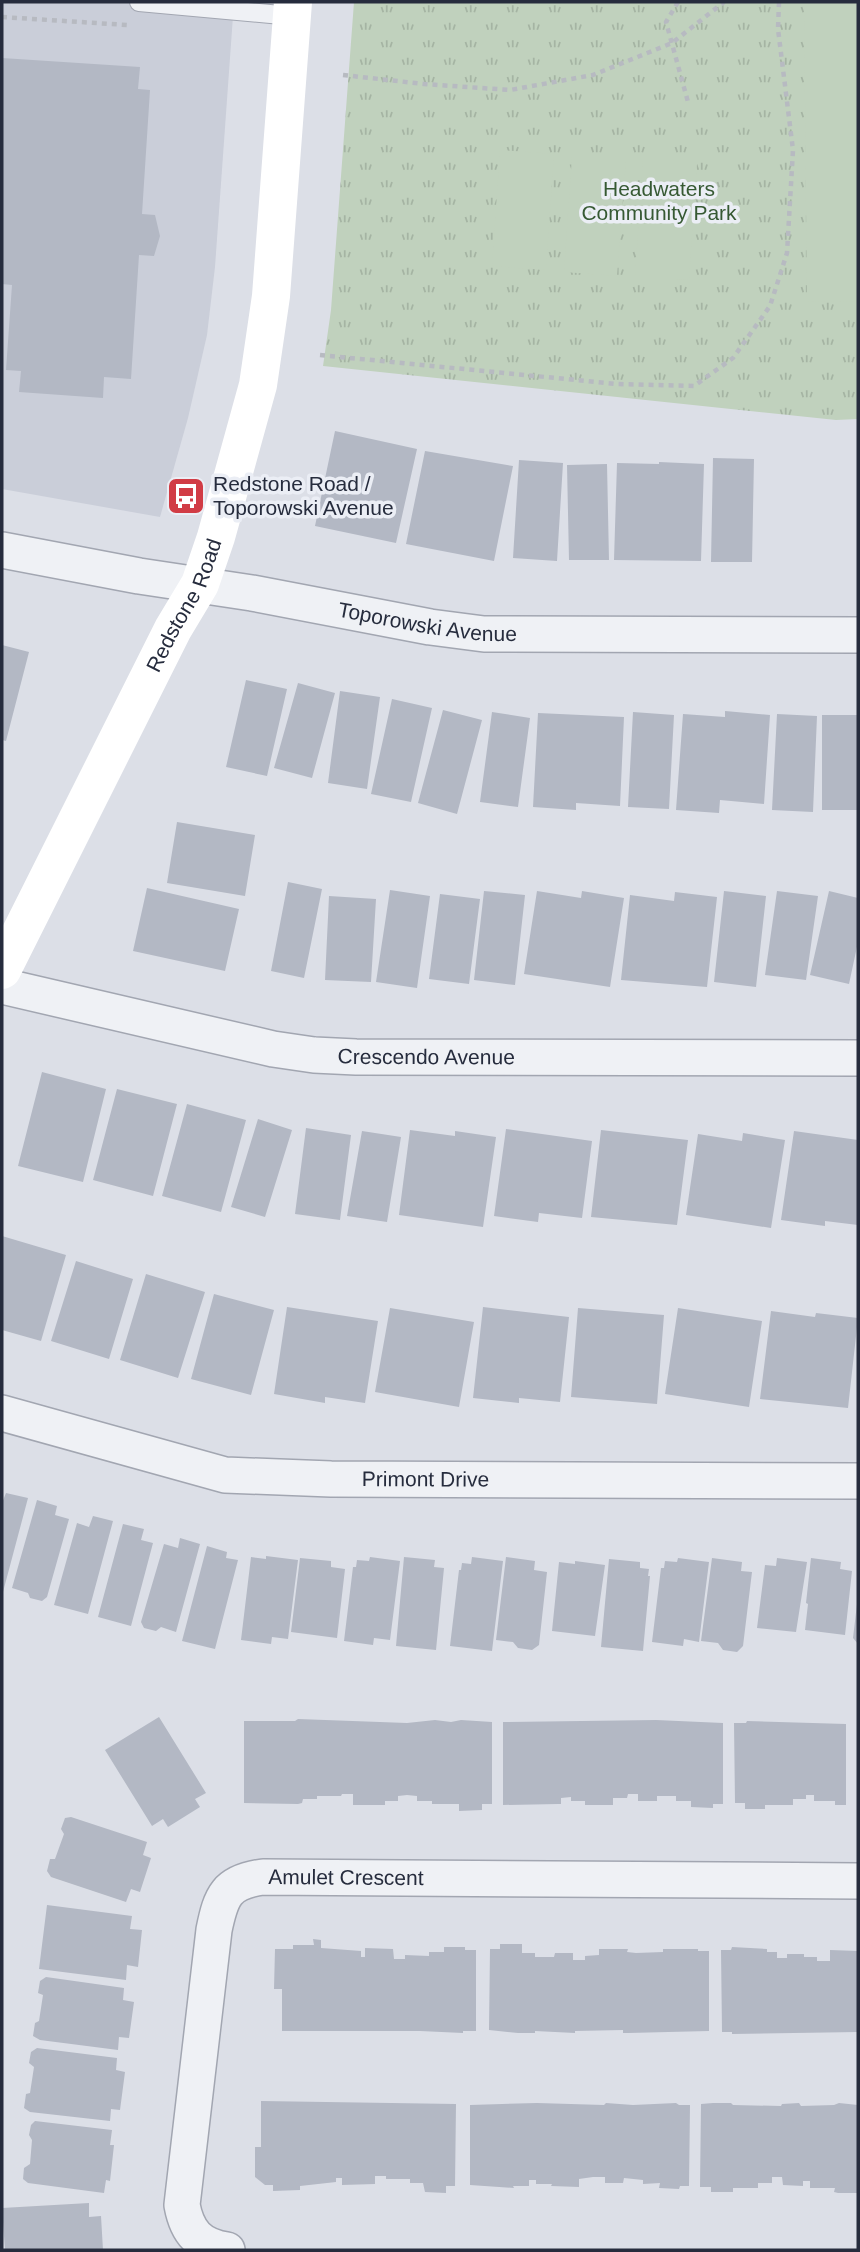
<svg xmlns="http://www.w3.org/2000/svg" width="860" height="2252" font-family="Helvetica,sans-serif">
	<defs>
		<pattern id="park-tufts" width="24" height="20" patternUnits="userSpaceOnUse" patternTransform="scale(1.75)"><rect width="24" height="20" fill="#c0d1bd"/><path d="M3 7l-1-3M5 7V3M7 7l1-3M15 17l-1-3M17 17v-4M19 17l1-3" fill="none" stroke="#a5b4a3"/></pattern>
	</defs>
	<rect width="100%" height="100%" fill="#dcdfe7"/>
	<path fill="#caced9" d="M2 2H234L215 267 207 335 188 418 160 517 2 489Z"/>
	<path fill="url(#park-tufts)" d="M354 2H858V419L836 420 323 366 331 310Z"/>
	<path fill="#c0d1bd" d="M804 2H858V301L807 302Z
		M500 150 554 154 546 270 492 266Z
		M572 156 626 160 617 276 564 272Z
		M643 160 697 164 689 280 635 276Z"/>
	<path fill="#b3b8c4" d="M2 58 140 67 138 89 150 90 142 214 155 215 160 236 154 256 139 255 131 379 104 377 103 398 19 392 21 371 6 370 12 285 2 284Z
		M335 431 417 449 396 543 315 526Z
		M425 451 513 466 494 561 406 544Z
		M713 458 754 459 752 562H711Z
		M519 460 563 463 557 561 513 558Z
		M659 462 704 464 701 561 614 560 617 463 659 464Z
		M607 464 609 560H569L567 465Z
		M2 645 29 652 6 741 2 740Z
		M246 680 287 689 267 776 226 767Z
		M298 683 335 693 312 778 274 768Z
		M340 691 380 697 367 789 328 783Z
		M392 699 432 708 411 802 371 794Z
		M443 710 482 720 457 814 418 803Z
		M725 711 770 715 764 804 720 800 719 813 676 810 683 714 725 717Z
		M492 712 530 718 518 807 480 802Z
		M633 712 674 715 669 809 628 807Z
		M538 713 624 717 620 806 576 803V810L533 807Z
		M777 714 817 716 813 812 772 810Z
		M822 715H858V810H822Z
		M177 822 255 835 245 896 167 883Z
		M288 882 322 889 304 978 271 971Z
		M147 888 239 909 225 971 133 951Z
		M390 890 430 896 417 988 376 982Z
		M484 891 525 895 515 985 474 980Z
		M537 891 581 898 582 891 624 898 610 987 524 974Z
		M724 891 766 896 756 987 714 982Z
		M777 891 818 896 806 980 765 975Z
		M829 891 858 898V942L849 984 810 975Z
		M675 892 717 897 707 987 621 980 630 895 674 901Z
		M440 894 480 899 469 984 429 979Z
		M329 896 376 899 371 982 325 980Z
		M42 1072 106 1089 83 1182 18 1166Z
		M117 1089 177 1104 153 1196 93 1180Z
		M187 1104 246 1120 221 1212 162 1196Z
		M258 1119 292 1130 265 1217 231 1207Z
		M306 1128 351 1135 340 1220 295 1214Z
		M506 1129 592 1141 582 1218 539 1213 538 1222 494 1216Z
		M410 1130 455 1136V1131L496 1137 483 1227 399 1215Z
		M601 1130 688 1140 677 1225 591 1217Z
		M362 1131 401 1137 387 1222 347 1216Z
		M794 1131 858 1140V1225L825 1221V1226L781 1220Z
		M743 1133 785 1140 771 1228 686 1215 698 1134 742 1141Z
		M2 1236 66 1255 41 1341 2 1330Z
		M76 1261 133 1279 109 1359 51 1341Z
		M146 1274 205 1292 178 1378 120 1360Z
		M214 1294 274 1310 251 1395 191 1379Z
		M287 1307 378 1321 365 1403 325 1397V1403L274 1394Z
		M483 1307 569 1317 560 1402 519 1398V1403L473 1398Z
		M390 1308 474 1322 459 1407 375 1392Z
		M578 1308 664 1315 657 1404 571 1397Z
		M678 1308 762 1321 749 1407 665 1394Z
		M771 1311 815 1317 816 1313 858 1318 848 1408 760 1399Z
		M6 1493 28 1498 3 1592 2 1503Z
		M37 1500 57 1506 55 1515 69 1519 47 1597 42 1601 30 1598 28 1593 12 1588Z
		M93 1516 113 1521 88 1614 54 1605 77 1523 89 1527Z
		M123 1524 144 1529 141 1540 153 1543 131 1626 98 1617Z
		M180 1538 200 1544 176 1632 161 1627 156 1631 144 1628 141 1622 164 1544 178 1548Z
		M207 1546 227 1552 226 1558 238 1560 215 1649 182 1641Z
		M266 1556 298 1560 288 1639 272 1637 271 1644 241 1640 251 1557 266 1559Z
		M370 1557 400 1561 390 1640 374 1638 373 1645 344 1641 353 1567H356L357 1560 369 1561Z
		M404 1557 435 1560 434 1567 444 1568 436 1650 396 1646Z
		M472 1557 503 1561 492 1651 450 1646 459 1570H461L462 1563 471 1564Z
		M506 1557 535 1561 534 1570 547 1572 539 1645 532 1650 518 1648 513 1642 496 1640Z
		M300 1558 331 1561V1567L345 1569 337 1638 291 1632Z
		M678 1558 709 1562 699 1642 684 1639 683 1646 652 1642 661 1568H664L665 1561 677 1562Z
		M712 1558 742 1562 741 1571 752 1572 743 1646 737 1652 723 1650 718 1643 701 1641Z
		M777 1558 807 1562 796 1632 757 1628 765 1565 776 1566Z
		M811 1558 841 1562 840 1569 852 1571 845 1635 805 1630 808 1604 806 1603Z
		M609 1559 640 1562V1568L649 1569 648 1576H650L643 1651 601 1647Z
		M575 1561 605 1565 595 1636 552 1631 559 1562 575 1564Z
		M857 1604H858V1644L853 1638Z
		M159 1717 206 1793 195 1799 200 1807 168 1827 163 1819 152 1826 105 1750Z
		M298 1719 407 1723 435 1720 451 1722 461 1720 492 1722V1804H482V1810L459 1811V1804H432V1801H417V1796L407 1795 398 1796V1801H385V1805H353V1794H342L341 1796H317V1799H303L302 1803 298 1804 244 1803V1721H295Z
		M656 1720 723 1723V1804H713V1808L691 1807V1801H676V1796H657V1801H638V1794H628L627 1798H613V1805H585V1801H571V1797L561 1798V1804H558L503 1805V1722Z
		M747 1721 846 1724V1805H835V1801H814V1795H806V1799H793V1805H765V1809H745V1803H735L734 1723H746Z
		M71 1817 147 1842 143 1855 151 1858 140 1892 131 1889 126 1902 51 1877 47 1871 50 1859H55L64 1834 61 1829 65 1818Z
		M47 1905 132 1916 130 1929 142 1930 138 1967 127 1965 126 1980 39 1969Z
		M313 1939 321 1940V1948L361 1951V1957H365V1948L393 1949 394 1959H405V1955L429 1956V1952H444V1947H465V1950H476V2031H463V2033L420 2031H282V1989H274L275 1949H293V1945H314Z
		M500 1944H522V1953H535V1957H554L555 1953H573V1960H585V1956L599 1955V1949H628L627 1952 636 1953 663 1952V1949H698V1951H709V2031L628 2033H623V2030L575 2031V2033L535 2031V2033H518L489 2030 490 1949H500Z
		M732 1947 767 1949V1952H777V1958H787V1954H804V1957H817V1961H830V1950L858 1951V2032L732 2034V2032H722L721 1950H731Z
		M46 1977 124 1988 123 2000 134 2002 129 2038 119 2037 118 2050 40 2040 33 2036 35 2023 39 2021 43 1995 38 1993 40 1981Z
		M37 2048 117 2058 116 2070 125 2072 120 2110 111 2109 110 2121 30 2112 24 2108 26 2094 30 2093 34 2067 29 2063 31 2052Z
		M261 2101 456 2104 455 2186H446V2193L425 2192 423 2183H410V2179H386V2176H375V2184L342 2185V2178H336V2182L300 2186V2190L273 2191V2185H265L255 2177V2147H261Z
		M537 2103 604 2105 606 2103 633 2105 676 2103 679 2105H690L689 2186H680L679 2189 659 2188 660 2183 643 2184V2180L624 2178 623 2183H605V2177H593L579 2179V2187L551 2186 552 2184H536V2180H529V2186H513L514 2188 470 2185V2105Z
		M713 2103H731L733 2105 781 2106 782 2104 799 2103 801 2106 834 2105 839 2103 858 2105V2193H838L834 2192 835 2188H810V2181H803V2186L783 2185 782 2177H772V2183H758V2188H733V2192H711V2187H700L701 2104Z
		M35 2121 112 2130 110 2145H114L110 2181 106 2180 104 2193 28 2183 23 2179 24 2168 30 2164 32 2140 29 2135 31 2125Z
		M89 2203V2217L101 2216 103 2250H5L2 2208Z"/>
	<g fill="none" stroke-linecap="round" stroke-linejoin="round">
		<defs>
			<path id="lane" d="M139 2 292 16"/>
			<g id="street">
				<path id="s1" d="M2 550 139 576 252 593 430 627 484 634 858 635"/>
				<path id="s2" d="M2 986 273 1049 314 1055 356 1057 858 1058"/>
				<path id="s3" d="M2 1413 225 1475 331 1479 858 1481"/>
				<path id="s4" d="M227 2250C199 2246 187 2232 182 2205L214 1930C221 1896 226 1882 263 1877L858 1881"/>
			</g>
		</defs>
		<use href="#lane" stroke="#a2a6b1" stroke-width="20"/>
		<use href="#street" stroke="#a2a6b1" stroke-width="38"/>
		<path stroke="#b7bac1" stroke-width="4.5" stroke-dasharray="5 5" stroke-linecap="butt" d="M678 2 666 22 688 102
			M2 17 127 25
			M343 75 424 84 510 90 593 75 672 43 724 2
			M320 355 617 384 694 386 733 358 770 306 787 253 793 150 778 29 779 2"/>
		<use href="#lane" stroke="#eff1f5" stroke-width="18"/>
		<use href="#street" stroke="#eff1f5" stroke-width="35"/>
		<path stroke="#fff" stroke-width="38" id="s5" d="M2 970 173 629 200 584 216 537 258 385 271 296 293 2"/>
	</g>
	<defs>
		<symbol id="bus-square" viewBox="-11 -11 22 22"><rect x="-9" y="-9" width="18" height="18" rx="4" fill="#d13c45" stroke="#ebeef5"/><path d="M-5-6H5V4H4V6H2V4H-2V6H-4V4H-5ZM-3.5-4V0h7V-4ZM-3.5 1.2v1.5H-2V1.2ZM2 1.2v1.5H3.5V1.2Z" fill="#fff"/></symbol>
	</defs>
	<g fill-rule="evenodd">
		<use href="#bus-square" x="164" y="474" width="44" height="44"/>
	</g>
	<g text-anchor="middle" stroke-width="7" stroke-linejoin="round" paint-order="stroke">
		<g font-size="21" fill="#365933" stroke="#ebeef5">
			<text x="659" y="196">Headwaters<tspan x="659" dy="24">Community Park</tspan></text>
		</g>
		<g font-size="21" fill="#262c3d" stroke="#ebeef5" text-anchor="start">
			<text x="213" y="491">Redstone Road /<tspan x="213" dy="24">Toporowski Avenue</tspan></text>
		</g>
		<g font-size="21" fill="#262c3d" stroke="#ebeef5">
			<text dy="7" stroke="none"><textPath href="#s5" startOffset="408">Redstone Road</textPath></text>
			<text dy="7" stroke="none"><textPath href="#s1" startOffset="432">Toporowski Avenue</textPath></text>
			<text dy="7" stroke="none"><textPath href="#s2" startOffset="432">Crescendo Avenue</textPath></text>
			<text dy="7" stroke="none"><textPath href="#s3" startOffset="432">Primont Drive</textPath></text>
			<text dy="7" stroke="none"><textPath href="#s4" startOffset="509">Amulet Crescent</textPath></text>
		</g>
	</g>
	<rect width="860" height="2252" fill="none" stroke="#262c3d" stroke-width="7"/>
</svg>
